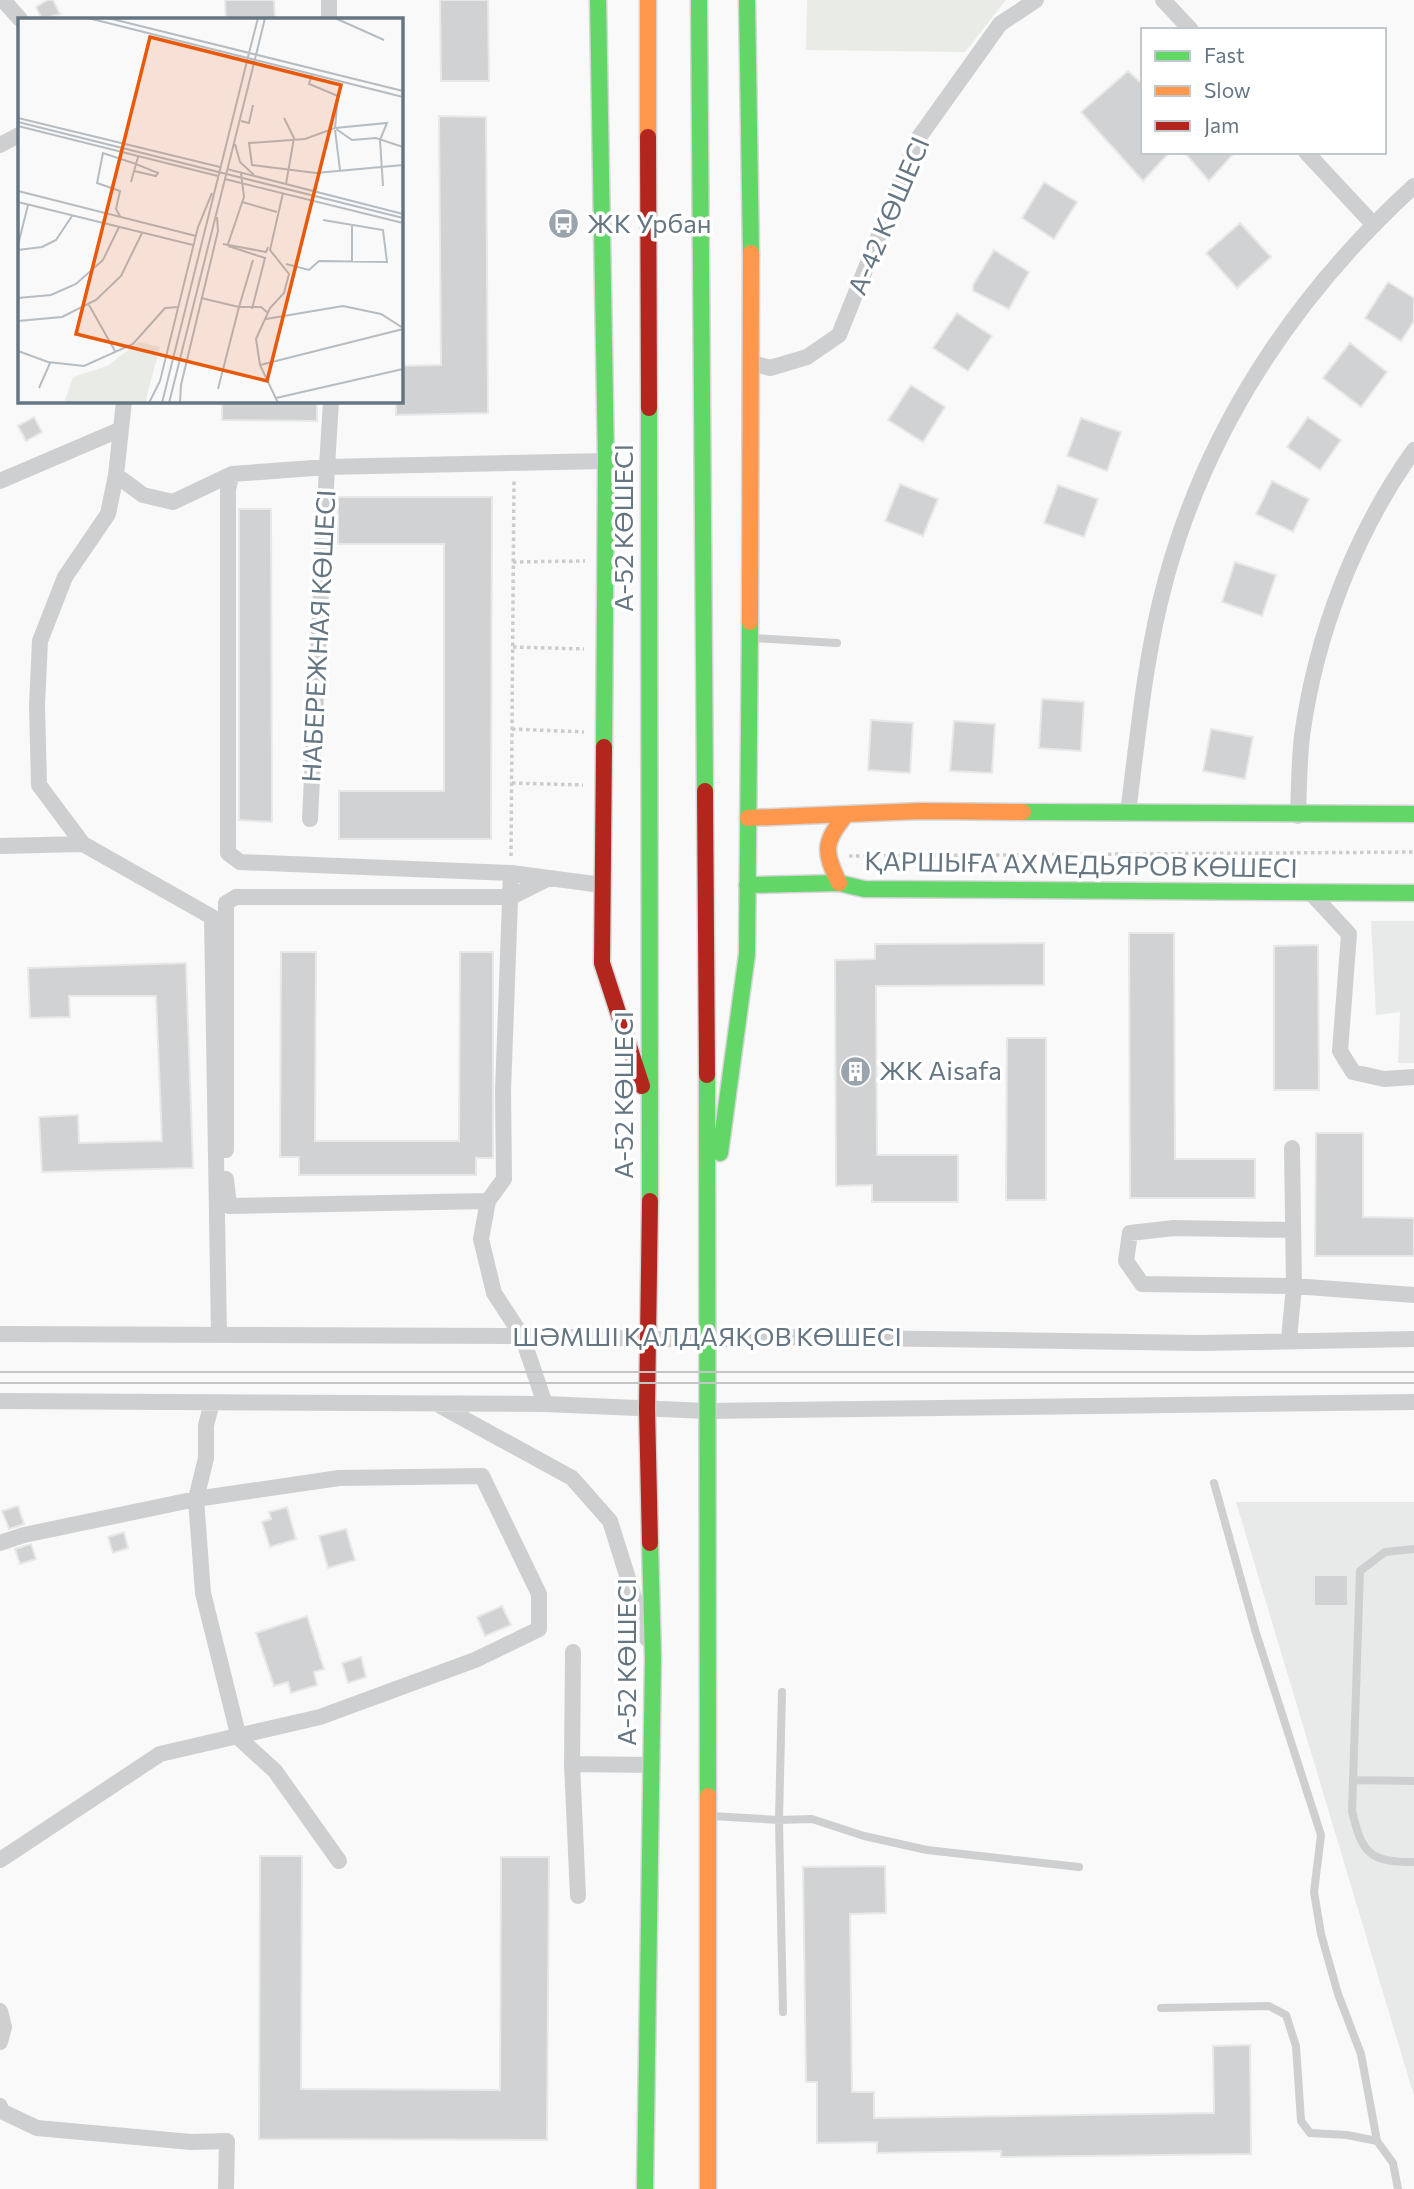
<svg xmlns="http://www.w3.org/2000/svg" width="1414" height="2189" font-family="Commissioner,sans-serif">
	<rect width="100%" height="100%" fill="#f9f9f9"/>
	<path fill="#e8e9e9" d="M1371 921H1414V1063H1398L1400 1012 1376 1015Z
		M1236 1502H1414V2096Z"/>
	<path fill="#e8ebe6" d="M807 0H1006L965 52 806 50Z"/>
	<path fill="#d0d2d3" stroke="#e8e8e8" stroke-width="2" d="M48 0H53L60 14 42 19 36 7Z
		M225 0H274L275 19H226Z
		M440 0H488L489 81H441Z
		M1128 71 1143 85V152H1170L1143 181 1081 112Z
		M439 116 486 117 488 413 396 415V401H401V366L441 365Z
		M1184 152H1235L1209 181Z
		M1044 182 1077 202 1054 239 1022 218Z
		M1240 223 1271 257 1237 288 1206 253Z
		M994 250 1029 272 1009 309 973 291V285Z
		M1388 282 1414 298V321L1401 341 1365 318Z
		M957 313 992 336 968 371 933 348Z
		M1350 343 1387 372 1361 407 1323 378Z
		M911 385 945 407 923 442 888 420Z
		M222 401H317V421L222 420Z
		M34 417 42 432 26 441 18 426Z
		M1308 417 1341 440 1320 470 1287 447Z
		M1081 418 1121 432 1107 471 1067 456Z
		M1272 481 1309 499 1293 532 1256 514Z
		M900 484 938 499 923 536 885 521Z
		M1058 485 1098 499 1084 537 1044 523Z
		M338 497H492L491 839H339V791H444V544H338Z
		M239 509H271L272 822 239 820Z
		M1235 562 1276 575 1262 616 1222 602Z
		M1042 699 1084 702 1081 751 1039 748Z
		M871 720 913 723 910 773 868 770Z
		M954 721 995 724 992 773 950 771Z
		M1211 729 1253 737 1245 779 1203 771Z
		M1129 933H1174L1175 1159H1255V1198H1130Z
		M1044 943V985L876 986 877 1155H958V1202H872V1185L836 1186 835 960 875 959V944Z
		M1318 945 1319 1090H1274V946Z
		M281 952H316L315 1141H459L460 952H493V1158H476V1175H299V1157H280Z
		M186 963 193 1168 42 1172 39 1117 78 1115 79 1143 162 1141 156 996H69L70 1017 30 1018 28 968Z
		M1007 1038H1046V1200H1006Z
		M1316 1133H1363V1217L1414 1218V1256H1315Z
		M18 1506 24 1524 9 1529 2 1511Z
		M287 1507 296 1539 270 1547 262 1522 271 1519 269 1512Z
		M346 1529 355 1560 328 1568 319 1536Z
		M124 1532 128 1548 113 1553 108 1537Z
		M31 1544 36 1559 20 1564 15 1549Z
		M1314 1575H1348V1606H1314Z
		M502 1606 511 1625 485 1636 477 1617Z
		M307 1616 324 1669 314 1672 317 1685 291 1693 288 1682 274 1686 256 1633Z
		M361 1657 366 1677 348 1683 342 1663Z
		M260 1856H302L301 2089 500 2090 501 1857H549L547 2140 259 2139Z
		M885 1866 886 1913 850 1914 852 2092H874V2118L1214 2113 1213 2046 1250 2045 1251 2154 1001 2157V2151L877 2153V2142L817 2143V2082H806L803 1867Z"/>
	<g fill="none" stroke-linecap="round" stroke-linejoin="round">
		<defs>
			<path id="fast" d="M598 0 606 461 604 747
				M699 0 705 791
				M747 0 751 253
				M649 408 650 1201
				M1023 812 1414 814
				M747 885 839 883 864 889 1414 893
				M707 1075 708 1796
				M720 1153 747 954 750 622
				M645 2189 653 1658 650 1543"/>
			<path id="slow" d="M648 0V137
				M750 622 751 253
				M748 818 921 811 1023 812
				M839 883C824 852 823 843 845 816
				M708 1796V2189"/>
			<path id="jam" d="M648 137 649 408
				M604 747 602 963 642 1086
				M705 791 707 1075
				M650 1201 647 1408 650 1543"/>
		</defs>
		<use href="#fast" stroke="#d5d6d7" stroke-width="19"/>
		<use href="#slow" stroke="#d5d6d7" stroke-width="19"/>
		<use href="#jam" stroke="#d5d6d7" stroke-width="19"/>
		<path stroke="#cbcccd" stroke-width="3.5" stroke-dasharray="3.5 3.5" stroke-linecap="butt" d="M513 562 585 561
			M513 647 584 649
			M512 729 584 732
			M512 783 583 785
			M511 856 514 479
			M849 856 1414 852"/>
		<path stroke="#cecfd0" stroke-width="8" d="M753 638 837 643
			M1214 1483 1256 1633 1321 1835 1314 1892 1321 1934 1338 1994 1361 2054 1377 2141
			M1414 1549 1385 1552 1360 1571 1352 1811C1362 1854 1370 1862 1414 1862
			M782 1692 779 1820 812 1819 864 1836 927 1850 1079 1867
			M1353 1780 1414 1781
			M711 1816 779 1820 783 2012
			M1161 2008 1269 2006 1286 2015 1296 2046 1301 2121 1310 2133 1347 2135 1377 2141 1393 2163 1398 2189"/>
		<path stroke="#cecfd0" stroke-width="16" d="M3 0 20 19
			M329 0V19
			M1163 0 1191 30
			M0 145 19 135
			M1306 152 1373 224
			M753 363 770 368 807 357 839 335 917 140 1000 24 1036 0
			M124 401 116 475 108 514 65 577 40 641 37 705 39 785 83 844 212 917 219 1335
			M331 401 327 467 606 461
			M232 474 228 489V853L240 862 511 873
			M116 475 143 495 173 502 232 474 327 467 310 819
			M0 481 119 430
			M1128 813C1138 735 1145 655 1166 579 1208 425 1297 293 1414 186
			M1298 816C1299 789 1299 762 1302 736 1316 634 1355 533 1414 450
			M0 846 83 844
			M1311 893 1349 934 1340 1051 1353 1072 1384 1079 1414 1077
			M1292 1148 1294 1286 1142 1284 1126 1261 1130 1233 1174 1228 1293 1230
			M226 1150V903L236 897H511L549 878
			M226 1179 229 1206 488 1201
			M0 1334 522 1336 707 1340 786 1337 1200 1343 1414 1339
			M1289 1339 1294 1286 1414 1295
			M0 1401 545 1404 707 1411 1414 1402
			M212 1403 206 1425V1458L196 1499 203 1593 239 1738 275 1771 339 1861
			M437 1404 572 1478 610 1521 647 1639
			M545 1404 522 1336 494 1293 481 1239 488 1201 504 1179 503 1091 511 873 602 885
			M0 1543 24 1535 196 1499 339 1478 482 1476 539 1594V1629L475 1660 320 1717 160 1754 0 1860
			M572 1764 573 1652
			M578 1896 572 1764 651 1765
			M0 2011 4 2027 0 2042
			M0 2106 1 2111 37 2128 191 2142 227 2141 226 2189"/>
		<use href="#fast" stroke="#63d668" stroke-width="16"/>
		<use href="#slow" stroke="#ff974d" stroke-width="16"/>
		<use href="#jam" stroke="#b3261e" stroke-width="16"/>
		<path stroke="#c3c5c6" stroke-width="2" d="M0 1372H1414
			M0 1383H1414"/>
	</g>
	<defs>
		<symbol id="bus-disc" viewBox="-11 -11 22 22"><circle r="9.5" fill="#99a4ac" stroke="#fff"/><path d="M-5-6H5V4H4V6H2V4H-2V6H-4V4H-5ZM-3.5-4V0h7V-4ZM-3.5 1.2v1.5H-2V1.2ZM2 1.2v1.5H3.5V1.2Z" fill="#fff"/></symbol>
		<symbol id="building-disc" viewBox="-11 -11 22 22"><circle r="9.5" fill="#99a4ac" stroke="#fff"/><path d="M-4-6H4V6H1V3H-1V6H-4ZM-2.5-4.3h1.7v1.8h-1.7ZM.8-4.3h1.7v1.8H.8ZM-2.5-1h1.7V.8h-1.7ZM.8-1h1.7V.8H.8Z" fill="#fff"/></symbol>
	</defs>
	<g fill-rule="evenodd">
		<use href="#bus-disc" x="546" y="206" width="35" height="35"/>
		<use href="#building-disc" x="838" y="1054" width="35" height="35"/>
	</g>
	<g text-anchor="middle" stroke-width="7" stroke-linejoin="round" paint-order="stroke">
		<g font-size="26" fill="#657683" stroke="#fff">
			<text transform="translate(889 216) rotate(-67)" y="9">А-42 КӨШЕСІ</text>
			<text transform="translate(624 528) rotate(-90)" y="9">А-52 КӨШЕСІ</text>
			<text transform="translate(319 636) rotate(-87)" y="9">НАБЕРЕЖНАЯ КӨШЕСІ</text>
			<text transform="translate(1081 865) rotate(1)" y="9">ҚАРШЫҒА АХМЕДЬЯРОВ КӨШЕСІ</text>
			<text transform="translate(624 1095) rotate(-90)" y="9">А-52 КӨШЕСІ</text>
			<text x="707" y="1346">ШӘМШІ ҚАЛДАЯҚОВ КӨШЕСІ</text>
			<text transform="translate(627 1662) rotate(-90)" y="9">А-52 КӨШЕСІ</text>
		</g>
		<g font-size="26" fill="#657683" stroke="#fff" text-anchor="start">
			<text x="587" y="233">ЖК Урбан</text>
			<text x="879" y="1080">ЖК Aisafa</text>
		</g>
	</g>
	<g transform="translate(18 18)">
		<rect width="385" height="385" fill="#f9f9f9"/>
		<path d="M121 324 142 329 127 385H46L55 359 89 348Z" fill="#e8ebe6"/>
		<path fill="none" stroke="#b5bdc3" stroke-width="2" d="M70 0 385 79M90 0 385 73M317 0 366 22M231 35 240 0M238 37 247 0M294 56 291 66 320 78 317 110 287 121 231 125 234 147 298 155 385 147M0 100 202 149M266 100 276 120 268 166M223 103 231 105 235 87M0 104 385 200M0 108 200 158M317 110 369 105 362 122 365 168M318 111 334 122 358 120 385 129M317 112 322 152M217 126 222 144 236 157M209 151 385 196M207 161 385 205M113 164 118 146 140 155 138 158 116 153M0 173 178 218M0 184 175 227M224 184 259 194M102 198 98 191 102 173 79 165 85 135 118 146 120 139M334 208V244M205 226 248 234 250 229M210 226 226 179 223 155M0 227 10 187M210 228 247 240 234 291M0 232 24 229 38 222 54 198M235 242 221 289H243L250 295M268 246 291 252 301 243 369 244 365 212 305 202M0 280 33 277 58 266 85 242 101 209M183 280 221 289 200 371M71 287 97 333M248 301 325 288 363 296 385 310M0 303 44 299 78 282 103 258 124 215M0 333 30 344 66 348 115 326 147 290 160 289M242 347 385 311M21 370 32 345M258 380 385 351M131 385 142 363 180 209 194 175M144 385 231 35M151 385 238 37M162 385 163 367 200 213 199 199M260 385 242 347 238 321 252 290 266 275 271 256 252 232 265 175"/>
		<path fill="#e8590c" fill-opacity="0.15" stroke="#e8590c" stroke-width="3.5" d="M132 19 323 67 249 363 58 316Z"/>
		<rect width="385" height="385" fill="none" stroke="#657683" stroke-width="3.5"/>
	</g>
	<rect x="1141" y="28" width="245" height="126" fill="#ffffff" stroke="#c1c8cd" stroke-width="2"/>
	<rect x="1155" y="51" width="35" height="10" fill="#63d668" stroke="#c1c8cd" stroke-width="2"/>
	<text x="1204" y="63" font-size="21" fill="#657683">Fast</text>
	<rect x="1155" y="86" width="35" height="10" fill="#ff974d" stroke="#c1c8cd" stroke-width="2"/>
	<text x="1204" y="98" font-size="21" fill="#657683">Slow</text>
	<rect x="1155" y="121" width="35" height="10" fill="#b3261e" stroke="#c1c8cd" stroke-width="2"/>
	<text x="1204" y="133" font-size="21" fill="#657683">Jam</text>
</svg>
